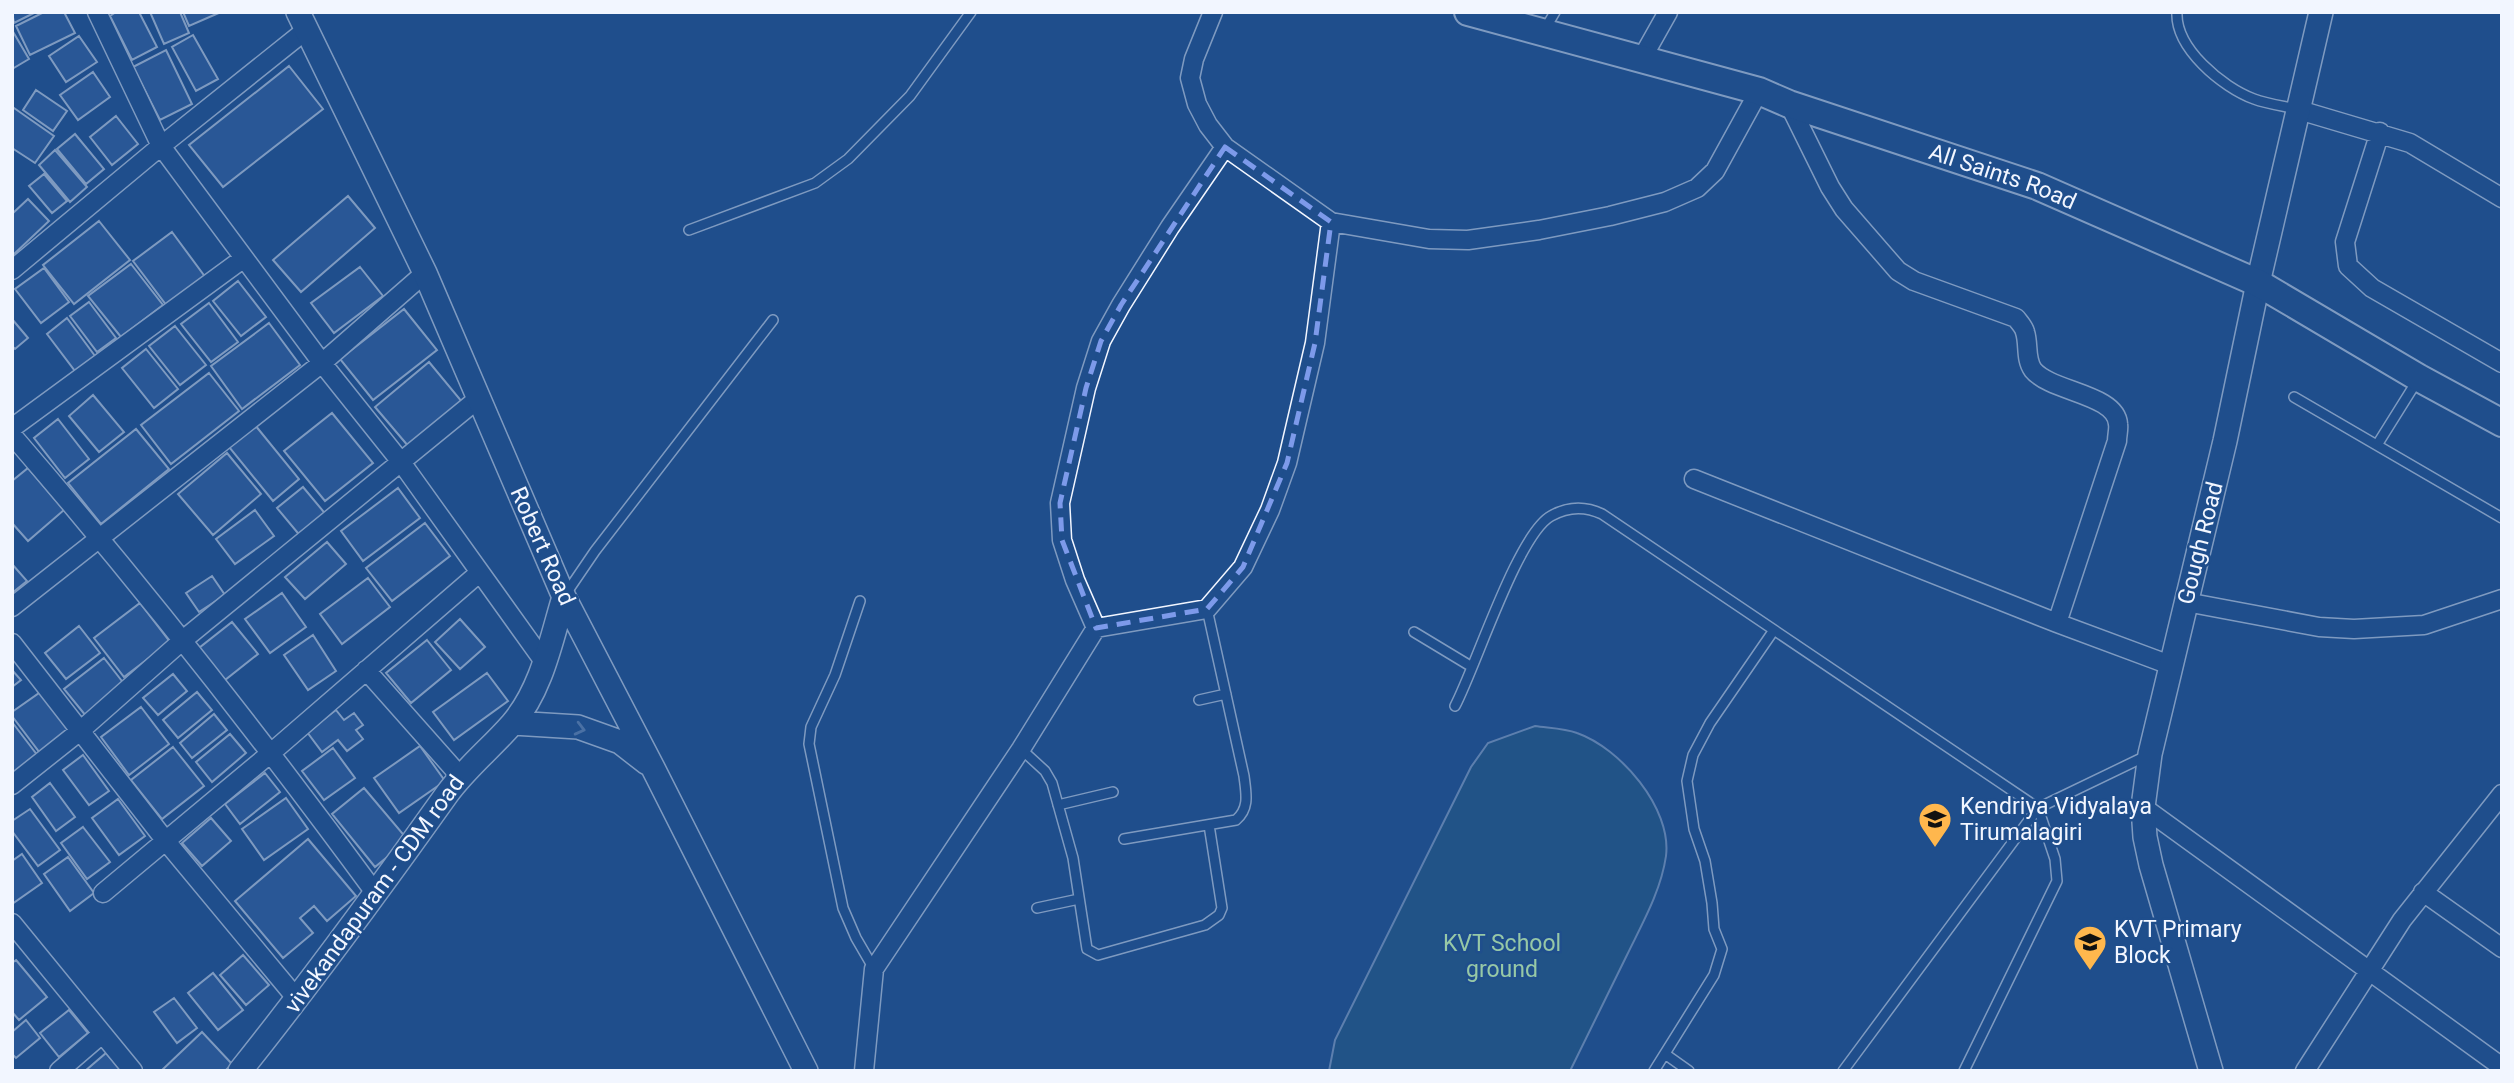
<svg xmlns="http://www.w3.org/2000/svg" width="2514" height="1083" font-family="Roboto,sans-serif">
	<rect width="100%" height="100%" fill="#1f4e8c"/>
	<path fill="#245a82" stroke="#a8bbd7" stroke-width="2" d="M1535 726C1548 728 1564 728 1577 733 1620 748 1672 808 1666 856 1661 891 1642 924 1627 955 1608 994 1589 1032 1570 1071H1329L1335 1040 1471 767 1488 743Z"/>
	<path fill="#3563a3" stroke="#f2f6ff" stroke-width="2" d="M12 12H36L14 23Z
		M44 12H64L75 33 30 55 16 26Z
		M116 12H139L157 47 132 60 110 16Z
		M150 12H180L189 33 164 44Z
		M183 12H221L189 26Z
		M12 30 29 59 12 69Z
		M193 35 218 79 196 91 172 47Z
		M79 36 97 62 66 82 49 56Z
		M166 50 192 104 160 120 133 67Z
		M289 66 323 109 223 187 189 145Z
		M93 72 110 97 78 120 60 95Z
		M36 90 67 111 53 131 23 110Z
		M14 108 54 136 35 163 12 148V111Z
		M116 116 138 144 112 165 90 137Z
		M75 134 104 169 86 184 57 149Z
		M55 150 87 187 70 202 39 165Z
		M44 174 67 201 52 213 29 186Z
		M348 196 375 228 301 292 273 260Z
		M28 199 49 221 13 255 12 214Z
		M99 221 130 260 74 304 43 265Z
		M172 232 206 278 167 306 133 261Z
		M131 264 163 305 121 337 88 296Z
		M360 267 383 296 334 333 311 303Z
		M44 268 69 302 41 323 15 289Z
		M238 281 266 317 241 336 213 301Z
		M89 302 116 338 97 352 70 316Z
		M209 303 238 342 211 362 181 324Z
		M404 309 437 350 373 400 340 359Z
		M67 318 95 356 75 371 47 334Z
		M12 319 28 338 15 349 12 346Z
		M269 323 300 365 242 409 211 366Z
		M175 326 206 365 180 385 149 346Z
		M146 349 178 389 154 408 122 368Z
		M429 362 463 403 409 447 375 407Z
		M209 373 239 411 171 464 141 425Z
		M93 395 124 432 99 452 69 416Z
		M332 413 373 463 325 501 284 451Z
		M58 419 89 459 65 478 34 438Z
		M255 425 299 479 273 501 229 447Z
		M136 429 169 469 101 524 68 483Z
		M227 453 261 494 213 535 178 494Z
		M28 468 64 510 28 541 12 523V481Z
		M303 487 328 517 302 538 277 508Z
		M398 488 420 518 363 561 341 531Z
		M255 510 274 536 235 564 216 539Z
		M425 523 450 556 392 601 366 568Z
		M327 542 346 564 305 599 285 577Z
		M12 564 27 581 12 593Z
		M212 576 225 595 199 612 186 593Z
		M368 578 390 607 342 644 320 614Z
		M282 593 306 627 270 653 245 619Z
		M140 603 170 642 124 677 94 638Z
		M460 619 485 647 460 669 435 642Z
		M232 622 258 654 225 680 199 648Z
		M79 626 100 653 66 679 45 653Z
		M313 635 336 671 308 690 284 655Z
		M427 640 451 670 411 703 386 673Z
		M104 658 125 685 86 716 64 689Z
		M12 670 21 680 12 687Z
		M487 673 508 701 454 740 433 712Z
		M173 674 187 691 158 715 143 698Z
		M42 691 71 731 40 753 12 716V712Z
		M197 692 212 710 178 738 163 720Z
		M141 707 169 744 129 775 101 737Z
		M336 710 344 720 354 713 363 725 356 730 363 739 347 751 338 740 322 752 307 732Z
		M214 714 227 730 192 758 180 743Z
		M12 722 38 756 12 775Z
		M230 734 246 753 212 782 196 762Z
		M420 746 445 781 399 813 374 778Z
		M173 747 204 786 162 819 131 780Z
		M333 748 355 778 324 800 302 771Z
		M83 755 109 791 89 805 63 770Z
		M265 773 280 792 240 824 225 804Z
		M50 783 75 817 56 831 32 797Z
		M364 788 408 840 375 867 332 814Z
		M286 798 308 829 264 860 242 829Z
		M118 799 145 836 119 855 92 818Z
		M30 809 60 850 38 866 12 831V821Z
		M211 818 231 841 202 866 182 843Z
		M83 827 110 862 87 879 61 843Z
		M308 839 356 896 327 921 314 906 300 918 313 933 283 958 235 901Z
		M22 854 42 883 12 904V861Z
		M68 857 94 893 70 911 44 874Z
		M243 955 269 985 246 1005 220 975Z
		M16 960 47 997 19 1020 12 1012V963Z
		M213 973 243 1010 218 1030 188 993Z
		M174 998 197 1028 177 1043 154 1012Z
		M69 1010 88 1033 59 1057 40 1033Z
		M26 1020 40 1038 16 1058 12 1054V1032Z
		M202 1032 232 1064 225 1071H161Z
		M106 1053 122 1071H85Z"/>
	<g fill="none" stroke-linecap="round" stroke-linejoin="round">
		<defs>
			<path id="service" d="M2177 12C2175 48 2222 87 2254 99 2267 104 2283 106 2297 109
				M1545 29 1555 12
				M689 230 815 183 848 159 910 96 971 12
				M2294 397 2502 518
				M2377 445 2417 381
				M565 595 595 551 773 320
				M860 601 835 675 811 727 809 744 843 908 856 938 874 969
				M1414 632 1472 667
				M1199 700 1226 694
				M1455 706C1476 666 1518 534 1551 516 1567 507 1585 506 1602 514L2038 808 2148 755
				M1021 749 1045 771 1052 783 1073 858 1087 949 1098 955 1205 925 1219 915 1222 908 1209 825
				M1058 805 1113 792
				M1124 839 1236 820C1250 808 1246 793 1244 776L1207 609
				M1037 908 1079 899
				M1665 1054 1689 1071
				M1654 1071 1714 975 1722 949 1714 929 1712 903 1705 861 1694 829 1687 781 1693 755 1710 723 1774 630
				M1843 1071 2038 808
				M1964 1071 2057 881 2055 859 2038 808"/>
			<path id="minor" d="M97 12 161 146 322 363 401 462 545 663
				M1213 12 1194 59 1190 78 1197 104 1208 125 1225 147 1331 222 1429 239 1468 240 1539 230 1610 216 1665 202 1697 188 1715 171 1759 91
				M1641 60 1668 12
				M1789 104 1830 187 1844 209 1898 271 1914 281 2016 318C2019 322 2024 327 2025 332 2029 344 2025 359 2033 370 2051 392 2116 394 2118 424 2119 429 2117 435 2117 441L2057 623
				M2299 110 2410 143 2502 198
				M2380 132 2345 242 2348 266 2372 288 2502 363
				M12 270 161 146 306 30
				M12 428 244 258
				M12 435C140 583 260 736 376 894
				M1694 479 2057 623 2170 665
				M2186 602 2319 627 2354 629 2424 625 2502 599
				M12 607 322 363 425 273
				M1096 628 1207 609 1243 567 1270 510 1287 463 1315 343 1331 222
				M12 643 165 840 297 999
				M366 670 460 776
				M12 785 80 731 183 640 479 398
				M2143 807 2502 1067
				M2423 892 2502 948
				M103 893 272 752 479 573
				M12 923 133 1071
				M59 1071 102 1034
				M864 1071 874 969 1021 749 1096 628 1075 580 1062 540 1060 503 1086 388 1101 341 1121 305 1170 227 1225 147
				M2305 1071 2402 920 2502 794"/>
			<path id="tertiary" d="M298 12 425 273 564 597 653 768 806 1071
				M513 723 578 727 620 742 647 763
				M240 1071C312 981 380 888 447 794 466 768 491 748 512 724 542 689 551 640 564 597
				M2211 1071 2151 865 2145 837 2143 807 2150 754 2225 441 2258 283 2321 12"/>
			<g id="secondary">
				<path id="s1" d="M1468 12 1759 91 1789 104 2037 186 2258 283 2419 378 2502 423"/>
			</g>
		</defs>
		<use href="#service" stroke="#f2f6ff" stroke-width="12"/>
		<use href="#minor" stroke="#f2f6ff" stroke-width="21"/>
		<use href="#tertiary" stroke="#f2f6ff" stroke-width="26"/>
		<use href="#secondary" stroke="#f2f6ff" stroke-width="30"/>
		<use href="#service" stroke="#1f4e8c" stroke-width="9"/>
		<use href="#minor" stroke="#1f4e8c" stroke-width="18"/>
		<use href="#tertiary" stroke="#1f4e8c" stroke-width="23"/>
		<use href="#secondary" stroke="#1f4e8c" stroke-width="26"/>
	</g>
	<defs><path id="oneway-chevron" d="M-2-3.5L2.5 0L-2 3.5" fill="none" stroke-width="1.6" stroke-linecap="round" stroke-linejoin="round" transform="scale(1.75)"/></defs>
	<use stroke="#7e9ac0" href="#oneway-chevron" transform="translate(580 729) rotate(14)"/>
	<path d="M0 0H2514V1083H0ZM1225 147 1331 222 1315 343 1287 463 1243 567 1207 609 1096 628 1062 540 1060 503 1086 388 1101 341 1121 305Z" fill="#1f4e8c" fill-opacity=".55" fill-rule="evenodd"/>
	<path fill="none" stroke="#7d9aea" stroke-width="5" stroke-dasharray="14 9" stroke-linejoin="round" d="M1225 147 1331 222 1315 343 1287 463 1243 567 1207 609 1096 628 1062 540 1060 503 1086 388 1101 341 1121 305Z"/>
	<defs>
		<symbol id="school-pin" viewBox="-11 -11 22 30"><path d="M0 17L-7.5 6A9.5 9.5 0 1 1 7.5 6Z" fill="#ffb74d" stroke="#1f4e8c"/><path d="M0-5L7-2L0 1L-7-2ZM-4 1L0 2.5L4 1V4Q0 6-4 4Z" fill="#111"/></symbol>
	</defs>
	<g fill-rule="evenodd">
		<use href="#school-pin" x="1916" y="800" width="38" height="52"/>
		<use href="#school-pin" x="2071" y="923" width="38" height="52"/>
	</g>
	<g text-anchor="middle" stroke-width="5" stroke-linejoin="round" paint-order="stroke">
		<g font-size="23" fill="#f2f6ff" stroke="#1f4e8c">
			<text dy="8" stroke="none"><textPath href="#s1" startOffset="560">All Saints Road</textPath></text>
			<text transform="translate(2200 543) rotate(-76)" y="8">Gough Road</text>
			<text transform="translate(543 546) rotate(66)" y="8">Robert Road</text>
			<text transform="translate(374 894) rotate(-54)" y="8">vivekandapuram - CDM road</text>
		</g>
		<g font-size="23" fill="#f2f6ff" stroke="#1f4e8c" text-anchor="start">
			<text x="1960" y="814">Kendriya Vidyalaya<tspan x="1960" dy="26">Tirumalagiri</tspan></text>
			<text x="2114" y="937">KVT Primary<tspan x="2114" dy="26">Block</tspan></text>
		</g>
		<g font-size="23" fill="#97c8a6" stroke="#1f4e8c">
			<text x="1502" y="951">KVT School<tspan x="1502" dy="26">ground</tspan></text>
		</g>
	</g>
	<rect width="2514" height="1083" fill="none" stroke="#f2f6ff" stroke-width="28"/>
</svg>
